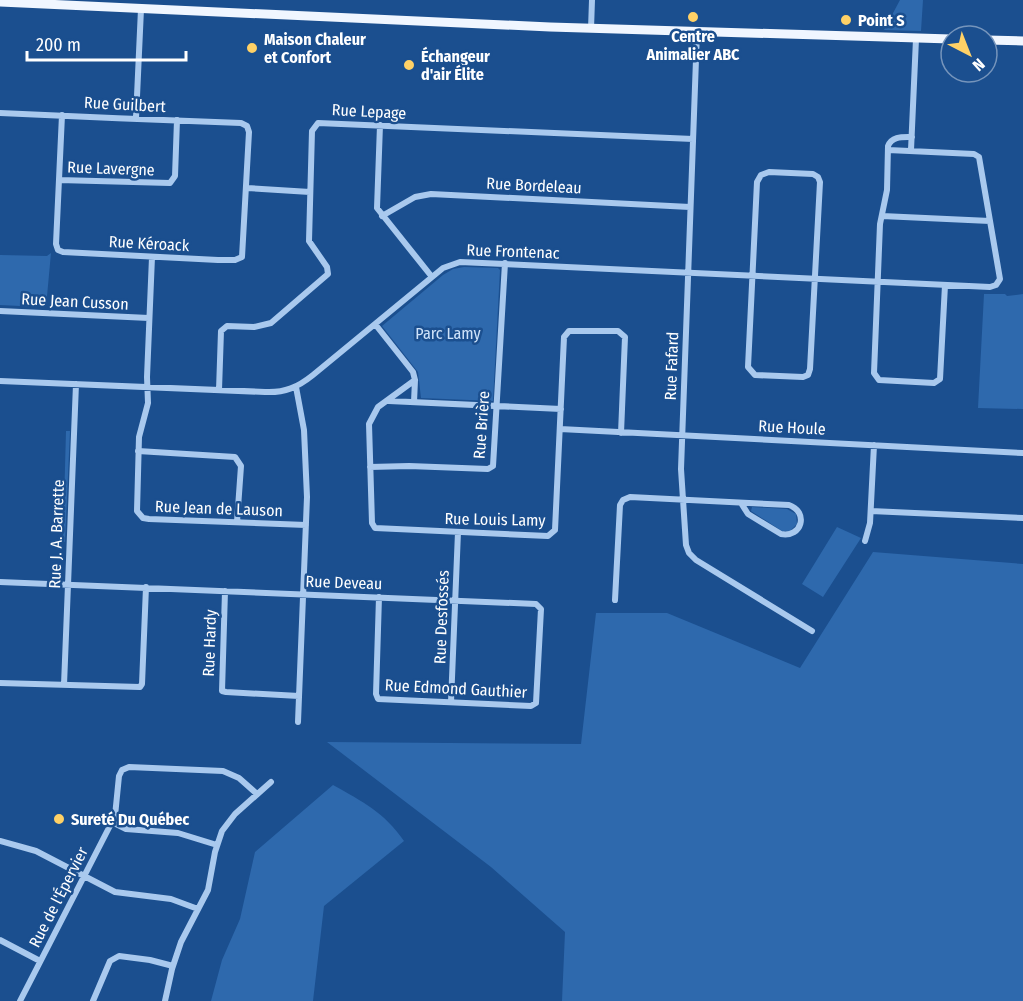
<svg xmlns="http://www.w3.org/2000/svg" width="1023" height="1001" font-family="'Fira Sans Condensed',sans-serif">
	<rect width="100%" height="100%" fill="#1b4f8f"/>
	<path fill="#2e69ad" d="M900 0H923L921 31 884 30Z
		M51 253 46 307H40V312V307L0 305V255L47 256Z
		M464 267 498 268 500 270 493 401 421 398 418 372 382 326 443 275 453 269Z
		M984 294H1005L1007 296 1023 294V409L978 408Z
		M66 431H70L65 542 63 541Z
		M752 507 787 509 796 514 797 524 790 531H782L751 511Z
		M837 527 861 538 823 597 802 584Z
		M873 552 1023 564V1001H562L565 932 491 867 327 742 581 744 596 613H667L800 668Z
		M333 785C363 802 384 812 404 841L324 906 313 1001H211L222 960 240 919 255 852Z"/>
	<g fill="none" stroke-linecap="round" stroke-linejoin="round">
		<path stroke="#a9c9ee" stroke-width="6" d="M591 29 592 0
			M697 32 681 469 686 545 689 553 696 560 812 631
			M0 113C80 117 161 120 241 123L247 126 249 132 242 257 235 260H218L63 252 58 250 56 244 62 115
			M136 118 141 9
			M380 125 377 208 432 277
			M912 137C902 137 892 136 888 146L887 190 880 224 874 373 879 380 934 383 940 379 945 285
			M911 150 916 39
			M769 172 813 174 818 177 820 182 810 369 808 375 803 377 755 375 748 367 757 182 761 175Z
			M59 180 170 183 175 176 177 120
			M247 188 310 192
			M382 216 415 197 431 194 690 207
			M882 216 990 221
			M152 257 147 377 148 403 139 437 137 511 143 518 149 519 306 525
			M0 311 149 318
			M375 324 413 372 415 380 414 402
			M415 380 378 407 369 424 372 523 375 528 548 536 555 530 564 337 569 331H618L625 337 621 433
			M0 381 265 392C285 393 298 387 313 375L443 268 460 262 990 287 996 285 1000 279 979 157 974 154 888 150
			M296 387 304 430 307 497 298 722
			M219 390 221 331 227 326 254 327 271 323 328 274 327 267 309 241 312 131 318 123 693 139
			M389 401 561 409
			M560 429 1023 453
			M138 451 235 457 241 466 237 522
			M370 467 409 466 488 469 493 466 505 263
			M871 511 1023 518
			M865 541 870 523 874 445
			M0 582 536 604 541 609 536 703 531 706 378 699 376 694 379 597
			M225 591 222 691 226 692 299 696
			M615 600 620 505 623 500 630 497 789 505C809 512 802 538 781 534L748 514 741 503
			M0 683 140 687 142 684 146 587
			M64 685 76 384
			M451 702 458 532
			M112 822 126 829 178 833 217 845
			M0 841 36 851 115 892 171 899 198 909
			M0 940 40 961
			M20 1001 115 816 119 776 122 770 129 767 223 771 239 778 257 794
			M93 1001 110 961 119 956 150 960 173 966
			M165 1001 172 969 181 942 208 890 215 852 222 831 235 814 271 782"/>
		<path stroke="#f0f6ff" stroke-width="9" d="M0 2 550 27 951 39
			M987 40 1023 41"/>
	</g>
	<g fill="#ffd166" stroke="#1b4f8f" stroke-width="2">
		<circle cx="693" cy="17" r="6"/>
		<circle cx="846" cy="20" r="6"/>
		<circle cx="252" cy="48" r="6"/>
		<circle cx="409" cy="65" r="6"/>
		<circle cx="59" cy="819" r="6"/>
	</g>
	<g text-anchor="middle" stroke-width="5" stroke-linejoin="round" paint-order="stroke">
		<g font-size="16" font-weight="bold" fill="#fff" stroke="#1b4f8f" text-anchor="start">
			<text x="858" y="26">Point S</text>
			<text x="693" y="42" text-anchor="middle">Centre<tspan x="693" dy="18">Animalier ABC</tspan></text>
			<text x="264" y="45">Maison Chaleur<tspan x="264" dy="18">et Confort</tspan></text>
			<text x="421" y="62">Échangeur<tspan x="421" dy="18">d'air Élite</tspan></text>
			<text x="71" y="825">Sureté Du Québec</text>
		</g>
		<g font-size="16" fill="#fff" stroke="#1b4f8f">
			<text transform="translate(125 104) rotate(3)" y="6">Rue Guilbert</text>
			<text transform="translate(369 111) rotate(3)" y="6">Rue Lepage</text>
			<text transform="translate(111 168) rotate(2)" y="6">Rue Lavergne</text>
			<text transform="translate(534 185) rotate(3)" y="6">Rue Bordeleau</text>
			<text transform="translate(149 243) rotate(3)" y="6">Rue Kéroack</text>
			<text transform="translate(513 251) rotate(2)" y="6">Rue Frontenac</text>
			<text transform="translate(75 301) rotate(3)" y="6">Rue Jean Cusson</text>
			<text transform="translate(671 366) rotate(-88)" y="6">Rue Fafard</text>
			<text transform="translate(481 425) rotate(-86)" y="6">Rue Brière</text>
			<text transform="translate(792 427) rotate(3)" y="6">Rue Houle</text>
			<text transform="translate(219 508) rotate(2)" y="6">Rue Jean de Lauson</text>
			<text transform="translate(495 519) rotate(1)" y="6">Rue Louis Lamy</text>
			<text transform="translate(56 534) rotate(-88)" y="6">Rue J. A. Barrette</text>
			<text transform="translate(344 582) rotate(2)" y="6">Rue Deveau</text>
			<text transform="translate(441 617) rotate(-88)" y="6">Rue Desfossés</text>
			<text transform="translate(209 643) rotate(-88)" y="6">Rue Hardy</text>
			<text transform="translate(456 688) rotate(3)" y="6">Rue Edmond Gauthier</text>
			<text transform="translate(58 897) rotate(-63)" y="6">Rue de l'Épervier</text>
		</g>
		<g font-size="16" fill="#cfe3fa" stroke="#1b4f8f">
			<text x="448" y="339">Parc Lamy</text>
		</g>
	</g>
	<g transform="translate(969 54) rotate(138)"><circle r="28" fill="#1b4f8f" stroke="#7695bc" stroke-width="1.5"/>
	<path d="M0-4.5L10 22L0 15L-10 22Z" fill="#ffd166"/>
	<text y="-9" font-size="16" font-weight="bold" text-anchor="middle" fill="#ffffff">N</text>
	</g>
	<path d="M27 51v9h159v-9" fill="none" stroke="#ffffff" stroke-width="3"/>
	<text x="36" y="51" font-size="18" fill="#ffffff" stroke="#1b4f8f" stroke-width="4.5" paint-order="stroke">200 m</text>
</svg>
